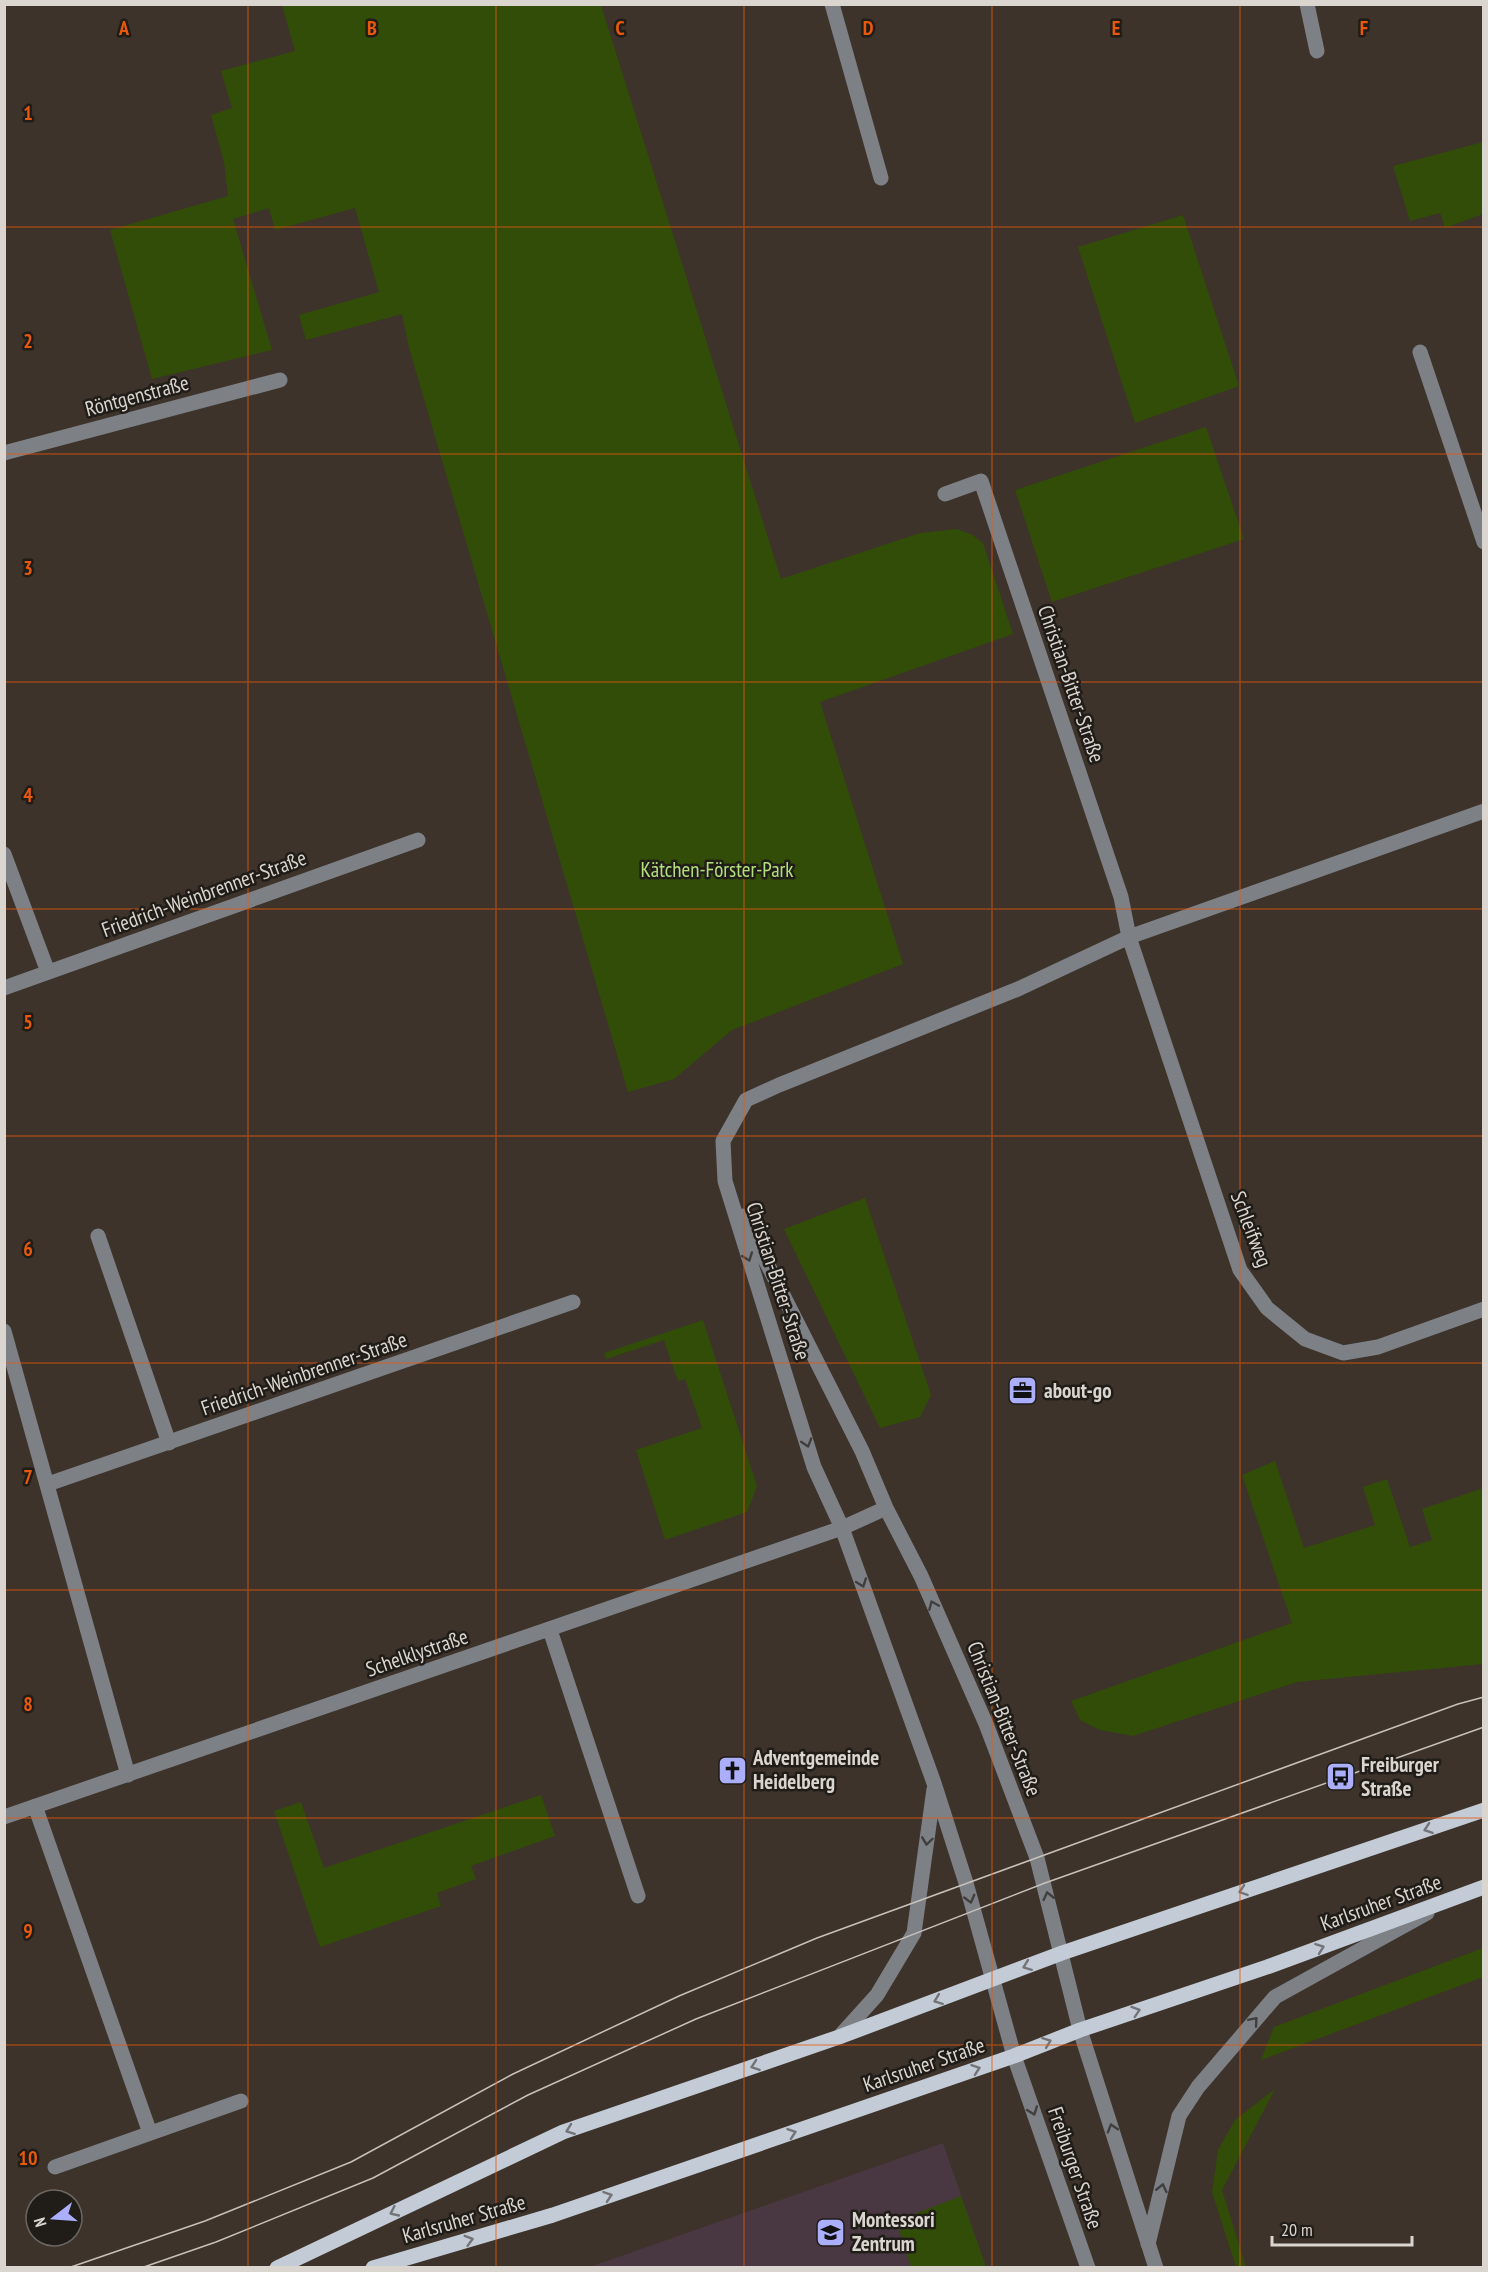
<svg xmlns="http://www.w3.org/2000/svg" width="1488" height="2272" font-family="'PT Sans Narrow',sans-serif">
	<rect width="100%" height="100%" fill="#3d332b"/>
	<path fill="#493742" d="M943 2143 986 2267 587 2268Z"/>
	<path fill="#324d07" d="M282 5H601L781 579 920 533 956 529 971 534 983 543 1013 634 820 702 903 964 732 1030 674 1079 628 1092 409 348 402 314 306 340 299 315 379 292 355 208 275 230 269 208 233 219 272 350 152 379 110 230 228 196 224 162 211 115 232 108 221 71 295 51Z
		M1483 142V214L1445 228 1440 213 1410 221 1393 166Z
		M1183 215 1239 386 1135 423 1078 247Z
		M1206 427 1244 539 1052 602 1015 490Z
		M865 1198 931 1395 920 1417 880 1428 784 1229Z
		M703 1320 757 1486 747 1512 665 1540 636 1450 702 1428 685 1379 678 1381 664 1340 606 1359 604 1353Z
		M1275 1461 1304 1548 1375 1525 1363 1487 1387 1479 1410 1547 1432 1540 1422 1509 1483 1488V1664L1297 1682 1133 1736 1100 1730 1080 1720 1071 1701 1292 1623 1242 1475Z
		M541 1795 555 1836 471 1866 476 1879 437 1893 441 1906 320 1947 274 1811 301 1802 324 1868Z
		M1483 1948V1977L1261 2060 1274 2027Z
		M1275 2089 1222 2190 1246 2267H1236L1212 2192 1218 2150 1235 2120Z
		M961 2196 986 2267H911L896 2221Z"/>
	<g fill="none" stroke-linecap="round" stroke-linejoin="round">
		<path stroke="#7d8186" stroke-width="15" d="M832 4 881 178
			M1307 4 1317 51
			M1420 352 1484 542
			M4 453 280 380
			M945 494 981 481 1121 897 1129 937 1240 1270 1267 1308 1305 1339 1343 1353 1378 1347 1484 1309
			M4 854 48 972
			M4 988 418 840
			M743 1216 862 1451 886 1508 921 1576 986 1724 1037 1858 1080 2030 1156 2268
			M98 1236 169 1443
			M4 1331 128 1775
			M48 1484 573 1302
			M550 1630 638 1896
			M35 1806 150 2133
			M4 1817 842 1528 886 1508
			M839 2037 877 1995 914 1933 934 1789
			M55 2167 241 2101
			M1148 2244 1179 2116 1198 2087 1275 1997 1427 1913
			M1088 2268 1014 2056 966 1883 934 1783 842 1528 814 1467 725 1181 723 1141 746 1100 779 1085 1018 989 1129 937 1484 811"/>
		<path stroke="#c3ccd6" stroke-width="15" d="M277 2268 563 2132 839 2037 1062 1953 1484 1810
			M373 2268 553 2215 1014 2056 1080 2030 1267 1967 1484 1887"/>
		<path stroke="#c7c1ba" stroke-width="1.5" d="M68 2268 205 2221 351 2162 513 2074 679 1996 817 1938 1458 1704 1484 1697
			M141 2268 216 2242 373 2178 528 2095 696 2019 1045 1883 1484 1727"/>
	</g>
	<defs><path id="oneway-chevron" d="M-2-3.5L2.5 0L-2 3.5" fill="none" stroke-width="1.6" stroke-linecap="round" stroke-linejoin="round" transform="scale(1.5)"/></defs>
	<g stroke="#413f3e">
		<use href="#oneway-chevron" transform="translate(748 1257) rotate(70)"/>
		<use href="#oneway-chevron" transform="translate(807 1443) rotate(73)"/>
		<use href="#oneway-chevron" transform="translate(862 1583) rotate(70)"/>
		<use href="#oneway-chevron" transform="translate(933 1605) rotate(-113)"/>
		<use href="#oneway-chevron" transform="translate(927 1841) rotate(98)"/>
		<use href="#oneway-chevron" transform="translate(1048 1896) rotate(-103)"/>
		<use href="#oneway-chevron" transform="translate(970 1899) rotate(75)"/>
		<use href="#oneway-chevron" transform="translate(1254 2021) rotate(-49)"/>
		<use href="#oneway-chevron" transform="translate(1033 2111) rotate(70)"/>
		<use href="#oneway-chevron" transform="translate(1112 2128) rotate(-107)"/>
		<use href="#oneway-chevron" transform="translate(1162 2188) rotate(-77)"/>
	</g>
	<g stroke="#727477">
		<use href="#oneway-chevron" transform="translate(1428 1829) rotate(161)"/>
		<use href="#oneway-chevron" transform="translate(1243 1891) rotate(161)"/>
		<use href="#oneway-chevron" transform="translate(1320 1948) rotate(-20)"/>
		<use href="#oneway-chevron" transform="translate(1027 1966) rotate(159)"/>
		<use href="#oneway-chevron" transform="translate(938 2000) rotate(159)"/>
		<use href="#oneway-chevron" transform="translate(1136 2011) rotate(-18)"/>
		<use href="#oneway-chevron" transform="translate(1047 2042) rotate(-21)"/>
		<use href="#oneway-chevron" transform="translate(755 2066) rotate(161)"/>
		<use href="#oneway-chevron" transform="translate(976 2069) rotate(-19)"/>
		<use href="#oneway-chevron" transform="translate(570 2130) rotate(160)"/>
		<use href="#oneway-chevron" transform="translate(792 2133) rotate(-19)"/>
		<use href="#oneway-chevron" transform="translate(608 2196) rotate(-19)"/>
		<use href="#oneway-chevron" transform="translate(394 2212) rotate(155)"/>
		<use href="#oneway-chevron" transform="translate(469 2240) rotate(-16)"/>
	</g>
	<path fill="none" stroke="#e8590c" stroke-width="1.5" stroke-opacity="0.55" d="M248 4V2268M496 4V2268M744 4V2268M992 4V2268M1240 4V2268M4 227H1484M4 454H1484M4 682H1484M4 909H1484M4 1136H1484M4 1363H1484M4 1590H1484M4 1818H1484M4 2045H1484"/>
	<defs>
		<symbol id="office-square" viewBox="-11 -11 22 22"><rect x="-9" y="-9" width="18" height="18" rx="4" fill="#abaffb" stroke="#201c18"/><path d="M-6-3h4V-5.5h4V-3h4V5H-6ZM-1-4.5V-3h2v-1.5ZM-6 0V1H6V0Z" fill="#111"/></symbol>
		<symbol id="church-square" viewBox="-11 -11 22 22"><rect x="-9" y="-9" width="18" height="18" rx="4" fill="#abaffb" stroke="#201c18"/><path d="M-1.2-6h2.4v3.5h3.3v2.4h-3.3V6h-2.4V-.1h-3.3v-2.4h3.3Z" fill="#111"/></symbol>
		<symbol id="bus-square" viewBox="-11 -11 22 22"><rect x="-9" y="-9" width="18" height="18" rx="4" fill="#abaffb" stroke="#201c18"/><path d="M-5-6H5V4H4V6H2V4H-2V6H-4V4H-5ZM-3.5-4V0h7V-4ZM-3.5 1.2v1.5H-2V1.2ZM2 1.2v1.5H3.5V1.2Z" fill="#111"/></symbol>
		<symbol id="school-square" viewBox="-11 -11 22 22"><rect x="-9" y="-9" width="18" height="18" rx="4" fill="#abaffb" stroke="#201c18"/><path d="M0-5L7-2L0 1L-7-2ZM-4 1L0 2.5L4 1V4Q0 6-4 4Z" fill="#111"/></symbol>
	</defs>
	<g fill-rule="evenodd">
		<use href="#office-square" x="1006" y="1374" width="33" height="33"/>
		<use href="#church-square" x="716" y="1754" width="33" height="33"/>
		<use href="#bus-square" x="1324" y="1760" width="33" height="33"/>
		<use href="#school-square" x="814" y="2216" width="33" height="33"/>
	</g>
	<g text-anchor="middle" stroke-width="5" stroke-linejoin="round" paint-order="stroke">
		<g font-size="21" fill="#dbd5cf" stroke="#201c18">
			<text transform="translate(137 396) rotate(-15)" y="7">Röntgenstraße</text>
			<text transform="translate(1071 684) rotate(71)" y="7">Christian-Bitter-Straße</text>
			<text transform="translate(204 894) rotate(-20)" y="7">Friedrich-Weinbrenner-Straße</text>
			<text transform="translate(1251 1229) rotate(69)" y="7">Schleifweg</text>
			<text transform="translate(778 1281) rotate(72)" y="7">Christian-Bitter-Straße</text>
			<text transform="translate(304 1374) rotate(-19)" y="7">Friedrich-Weinbrenner-Straße</text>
			<text transform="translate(417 1653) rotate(-19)" y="7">Schelklystraße</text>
			<text transform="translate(1004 1719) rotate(68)" y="7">Christian-Bitter-Straße</text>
			<text transform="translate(1381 1903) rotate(-20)" y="7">Karlsruher Straße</text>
			<text transform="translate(924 2065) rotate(-19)" y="7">Karlsruher Straße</text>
			<text transform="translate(1075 2168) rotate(71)" y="7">Freiburger Straße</text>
			<text transform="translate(464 2219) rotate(-16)" y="7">Karlsruher Straße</text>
		</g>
		<g font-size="21" fill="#b1e07a" stroke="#201c18">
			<text x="717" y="877">Kätchen-Förster-Park</text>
		</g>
		<g font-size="21" font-weight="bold" fill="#dbd5cf" stroke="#201c18" text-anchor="start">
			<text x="1044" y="1398">about-go</text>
			<text x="753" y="1765">Adventgemeinde<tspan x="753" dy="24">Heidelberg</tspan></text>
			<text x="1361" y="1772">Freiburger<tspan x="1361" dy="24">Straße</tspan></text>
			<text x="852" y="2227">Montessori<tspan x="852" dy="24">Zentrum</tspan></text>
		</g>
	</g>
	<g font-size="20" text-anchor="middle" font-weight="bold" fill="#e8590c" stroke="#201c18" stroke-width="5" stroke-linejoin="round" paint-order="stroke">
		<text x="124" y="35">A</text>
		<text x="372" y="35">B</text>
		<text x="620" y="35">C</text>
		<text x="868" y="35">D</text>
		<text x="1116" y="35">E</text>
		<text x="1364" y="35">F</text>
		<text x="28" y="120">1</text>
		<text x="28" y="348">2</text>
		<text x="28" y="575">3</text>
		<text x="28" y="802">4</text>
		<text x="28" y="1029">5</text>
		<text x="28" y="1256">6</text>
		<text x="28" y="1484">7</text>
		<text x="28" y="1711">8</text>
		<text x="28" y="1938">9</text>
		<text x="28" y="2165">10</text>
	</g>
	<rect width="1488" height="2272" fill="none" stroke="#dbd5cf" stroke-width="12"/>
	<g transform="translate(54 2218) rotate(253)"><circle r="28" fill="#201c18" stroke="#6b6661" stroke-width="1.5"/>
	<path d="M0-4.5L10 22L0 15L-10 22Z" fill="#abaffb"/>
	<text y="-9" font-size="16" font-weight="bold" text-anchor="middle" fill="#dbd5cf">N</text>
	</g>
	<path d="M1272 2236v9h140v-9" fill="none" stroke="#dbd5cf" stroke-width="3"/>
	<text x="1281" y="2236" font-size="18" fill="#dbd5cf" stroke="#201c18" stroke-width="4.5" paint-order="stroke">20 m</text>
</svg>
